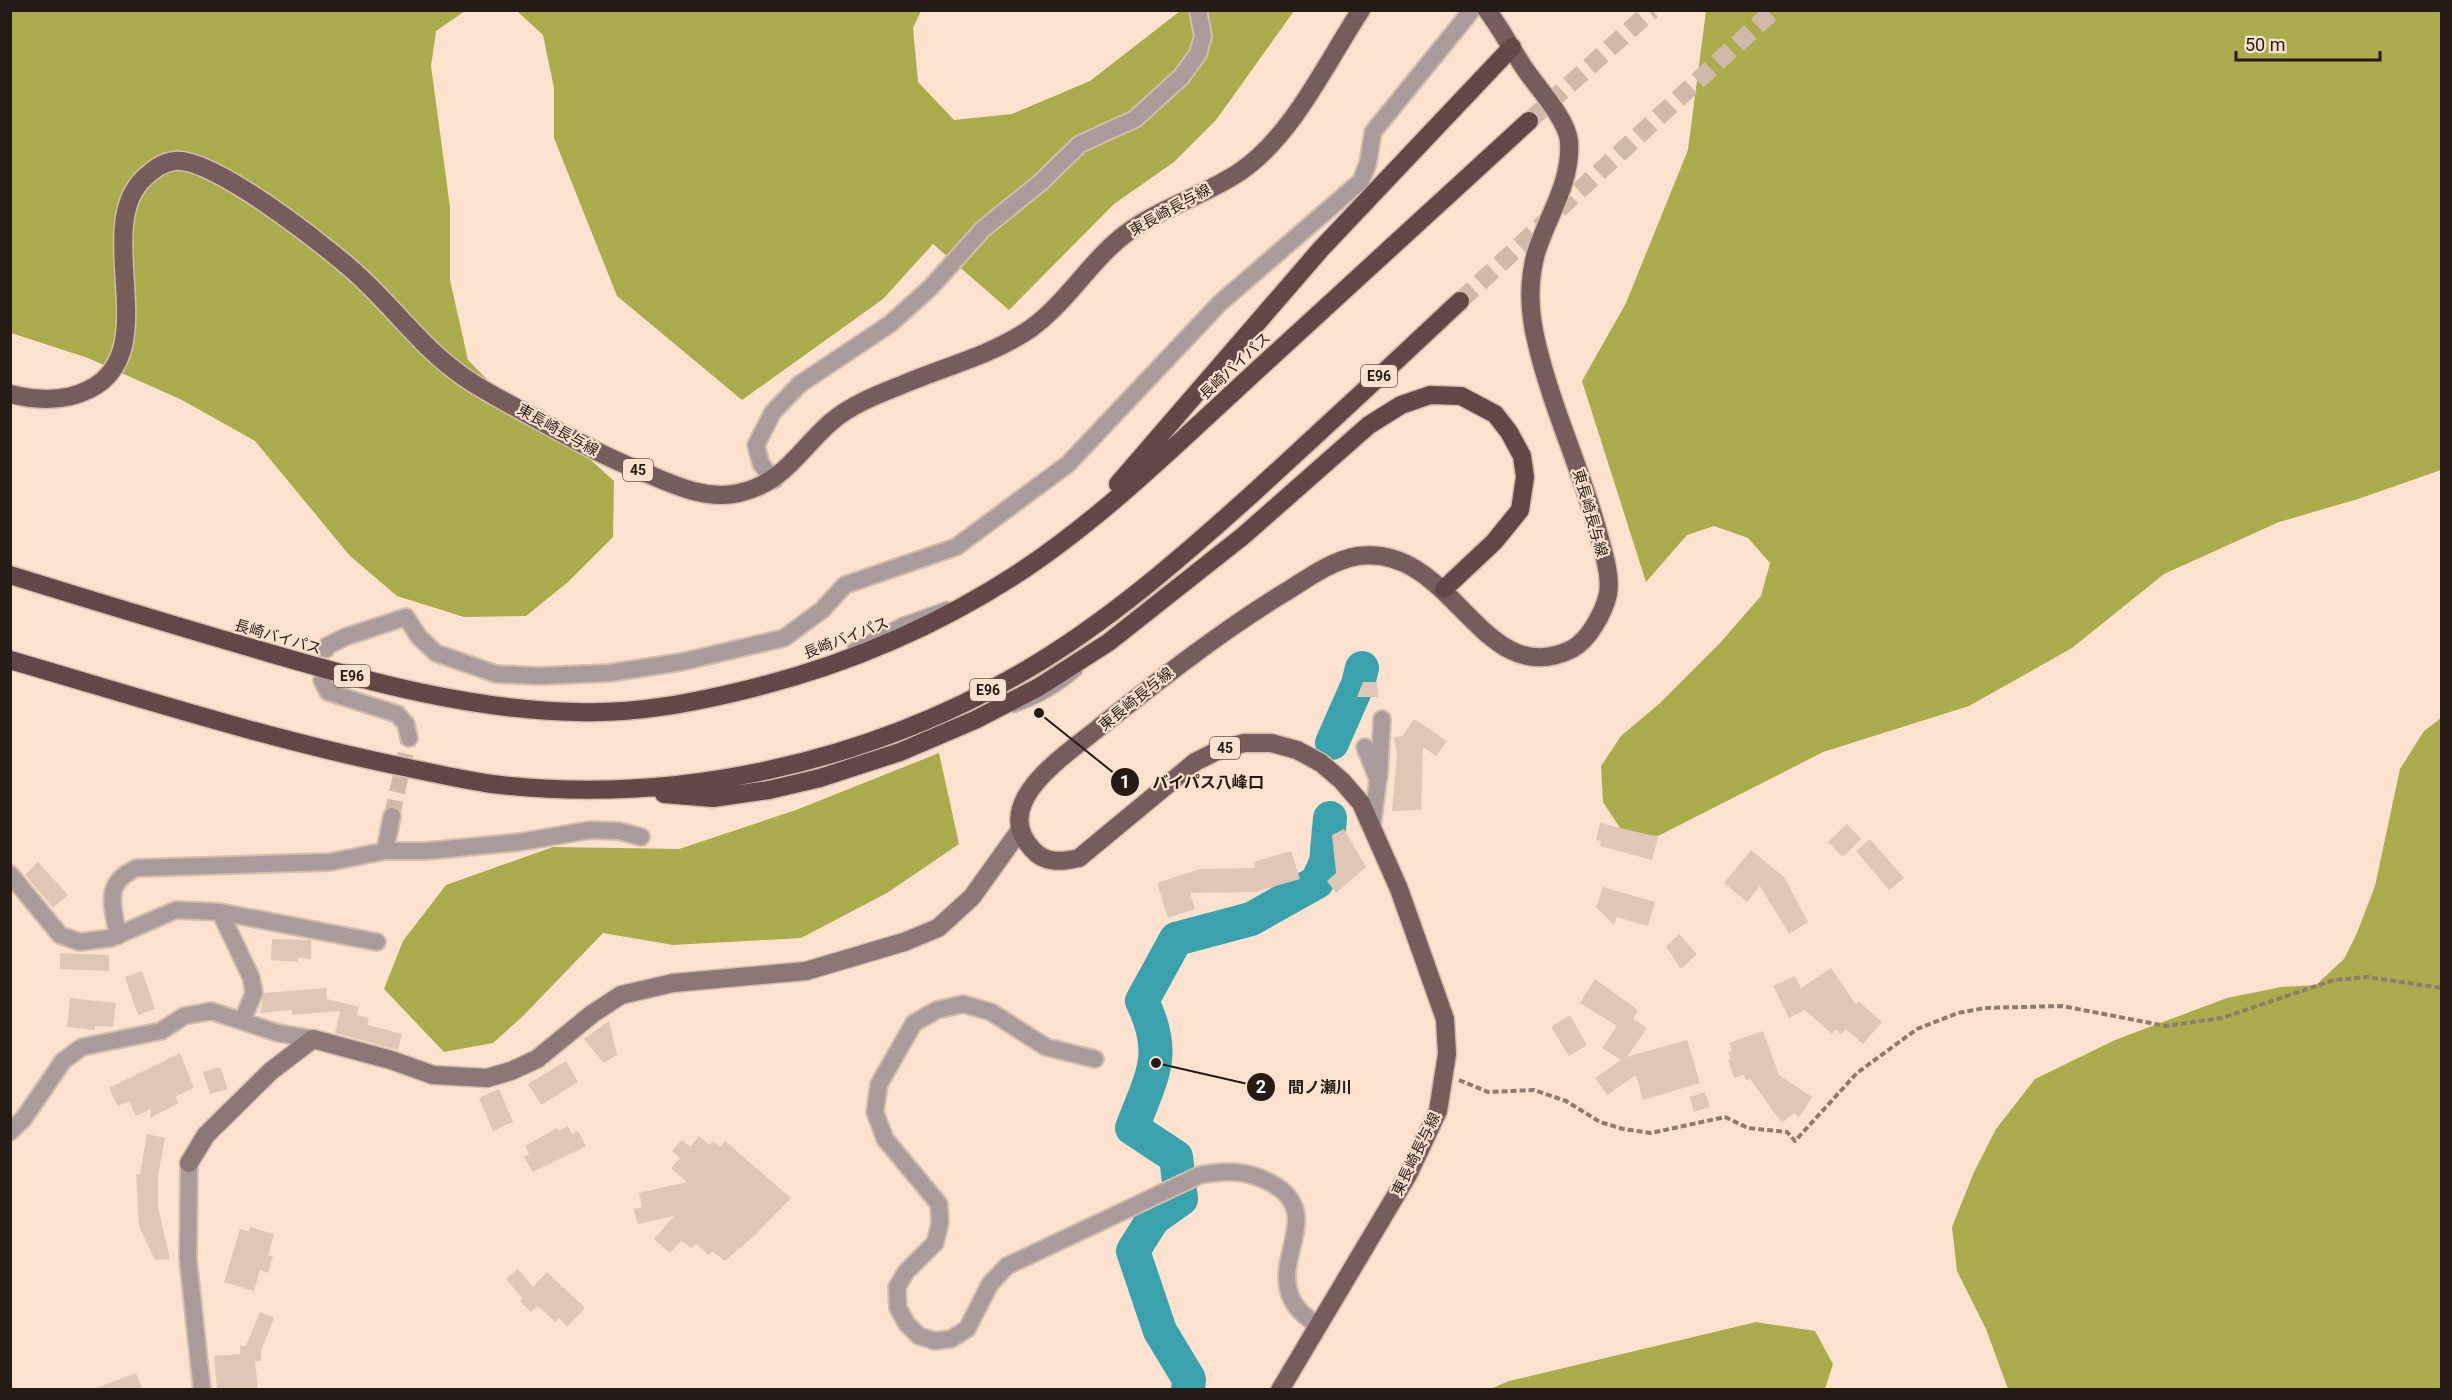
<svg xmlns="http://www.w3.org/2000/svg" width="2452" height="1400" font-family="Roboto,'Noto Sans JP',sans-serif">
	<rect width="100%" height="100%" fill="#fce1cf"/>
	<path fill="#aaac4c" d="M11 11H465L436 31 431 66 450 207V280L468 360 512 405 571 442 614 481 613 537 568 582 526 616 464 617 397 596 350 556 255 441 182 400 88 358 11 333Z
		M517 11H921L913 28 918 82 954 120 1012 114 1090 81 1180 11H1294L1216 120 1174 162 1114 204 1009 310 933 244 883 299 742 400 617 296 554 138V88L543 35Z
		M1706 11H2441V470L2358 499 2279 522 2164 574 2072 648 1969 706 1823 752 1658 836 1624 834 1603 802 1601 766 1621 736 1660 703 1720 643 1761 596 1770 563 1748 538 1714 526 1687 535 1646 582 1582 381 1626 303 1688 150Z
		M2441 718V1389H2008L1986 1329 1957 1271 1952 1227 1974 1172 1996 1129 2035 1079 2115 1040 2227 998 2281 987 2316 985 2344 959 2357 933 2375 886 2400 769 2424 731Z
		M939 753 959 844 887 893 801 938 673 945 603 933 522 1017 493 1043 444 1052 384 989 403 941 446 885 553 847 679 849 796 810Z
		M1756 1322 1815 1331 1833 1364 1825 1389H1490L1509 1381Z"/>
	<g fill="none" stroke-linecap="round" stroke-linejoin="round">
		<path stroke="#39a2ad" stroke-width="34" d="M1332 743 1358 684 1362 668
			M1188 1390 1189 1379 1160 1331 1133 1251 1153 1219 1181 1199 1176 1157 1132 1128C1152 1075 1168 1055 1142 1001L1176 939 1251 919 1317 882 1326 862 1330 818"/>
	</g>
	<path fill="#e0c6b4" d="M1363 682H1377L1378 697H1357Z
		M1414 719 1447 741 1436 756 1423 747 1421 810 1392 811 1397 757 1394 737 1402 736Z
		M1600 823 1658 837 1652 860 1600 846 1601 841 1596 840Z
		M1847 824 1861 839 1843 857 1828 842Z
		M1344 829 1366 867 1336 893 1327 881 1336 873 1332 835Z
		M1870 839 1904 878 1889 890 1856 851Z
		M1751 850 1784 877 1808 922 1789 934 1760 886 1747 902 1724 883Z
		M1291 851 1300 879 1255 892 1190 893 1195 909 1168 918 1157 883 1200 869 1255 868 1253 862Z
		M38 862 68 895 53 908 25 875Z
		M1603 887 1655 902 1648 926 1617 917 1614 925 1596 907Z
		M1679 934 1697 954 1681 969 1666 946Z
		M272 939 311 940V959L298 958V962L271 960Z
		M60 953 109 955V971L60 969Z
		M1831 968 1856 1005 1858 1001 1882 1022 1863 1044 1846 1029 1841 1034 1836 1029 1832 1034 1805 1010 1789 1018 1773 986 1795 976 1801 988Z
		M142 971 155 1009 138 1015 125 977Z
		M1595 979 1638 1010 1633 1019 1647 1028 1627 1057 1687 1040 1700 1083 1643 1100 1636 1075 1607 1095 1595 1078 1621 1060 1602 1048 1617 1026 1580 1003Z
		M326 988 327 999 359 1007 357 1015 369 1018 367 1025 402 1034 398 1050 335 1033 340 1011 292 1015V1010L260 1013 264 993Z
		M70 998 116 1003 113 1027 95 1026V1030L67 1027Z
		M1570 1015 1587 1045 1569 1056 1551 1027Z
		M609 1021 617 1055 604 1063 584 1039Z
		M1763 1031 1779 1075 1812 1097 1799 1118 1794 1113 1782 1123 1750 1079 1746 1080 1744 1075 1734 1078 1728 1060 1731 1059 1728 1052 1732 1051 1729 1043Z
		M180 1053 194 1088 175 1097 179 1103 150 1118 151 1109 136 1116 129 1101 118 1106 109 1088Z
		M566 1061 578 1082 541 1105 528 1084Z
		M220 1067 228 1089 210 1094 203 1072Z
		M499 1089 513 1122 493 1131 479 1098Z
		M1705 1092 1710 1107 1694 1112 1690 1097Z
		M568 1126 572 1134 578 1131 586 1146 533 1172 524 1157 529 1154 525 1146 557 1128 559 1131Z
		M147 1134 165 1138 158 1175V1207L170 1259 155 1260 139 1226 136 1174H140Z
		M699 1136 710 1145 713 1141 720 1147 725 1141 791 1198 754 1236 725 1261 712 1251 709 1255 696 1244 692 1248 681 1241 670 1253 654 1239 674 1216 638 1224 634 1209 642 1207 639 1193 687 1182 671 1168 680 1158 672 1151 682 1140 690 1147Z
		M250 1227 274 1234 268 1255 273 1257 268 1273 260 1270 254 1291 224 1282 240 1229 249 1231Z
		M518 1269 533 1287 547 1272 585 1308 567 1327 559 1318 555 1322 538 1306 531 1312 520 1301 522 1298 506 1279Z
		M260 1312 274 1318 261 1351V1361H255L258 1389H217L214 1356 240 1354V1346H246Z
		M136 1373 142 1389H96V1388Z"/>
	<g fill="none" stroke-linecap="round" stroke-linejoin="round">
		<path stroke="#d1b9aa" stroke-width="16" stroke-dasharray="16 8" stroke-linecap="butt" d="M392 816 409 738"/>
		<path stroke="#d1b9aa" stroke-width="18" stroke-dasharray="18 9" stroke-linecap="butt" d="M1529 121 1652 10
			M1460 301 1774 10"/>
		<defs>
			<path id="lane" d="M852 648 902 622 947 606
				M1014 708C1038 700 1059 688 1078 671"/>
			<path id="street" d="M774 480 761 464 756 445 773 412 800 384 890 324 931 287 983 229 1041 182 1080 144 1135 119 1181 77 1198 54 1203 36 1198 10
				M326 649 327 646 345 637 406 617 419 637 436 653 496 674 539 676 609 673 681 662 784 638 822 610 845 585 956 547 1068 464 1220 303 1361 181 1368 163 1373 132 1472 10
				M322 680 328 692 397 714 406 724 409 738
				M1365 747 1378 780 1372 827
				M1379 776 1382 719
				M385 851 392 816
				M10 874 60 935 80 942 111 938 176 910 220 912 251 977 254 993 243 1019
				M220 912 377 942
				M118 936C113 906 102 883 137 868L330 862 385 851H426L520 842 590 830 619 831 641 837
				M1095 1059 1046 1047 991 1012 963 1004 937 1010 914 1023 879 1084 875 1112 885 1139 939 1204 940 1223 935 1243 906 1272 897 1287 898 1308 907 1324 919 1336 935 1341 951 1339 967 1329 990 1284 1007 1266 1200 1175C1227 1170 1247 1170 1271 1183 1324 1212 1275 1254 1290 1295 1295 1309 1306 1317 1317 1325
				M10 1132 24 1118 63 1061 82 1047 161 1031 184 1016 211 1011 278 1033 313 1039
				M189 1163 188 1259 202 1390"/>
			<path id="secondary" d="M189 1163 206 1135 271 1071 313 1039 391 1060 433 1075 487 1078 511 1071 537 1059 592 1014 621 995 673 983 806 971 904 942 938 928 972 897 1020 830"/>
			<path id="primary" d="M10 394C38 401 65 402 90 389 165 351 91 229 144 178 153 170 162 162 175 161 212 156 330 249 359 276 393 307 420 345 457 372 476 387 499 398 520 410 560 432 600 455 643 472 673 484 705 501 739 493 784 483 799 450 831 422 852 404 879 394 904 384 947 366 992 355 1030 329 1067 303 1091 259 1128 232 1162 207 1206 195 1241 171 1293 135 1326 63 1361 10
				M1280 1390 1408 1175 1438 1111 1447 1054 1445 1019 1399 889 1361 803 1342 781 1321 763 1297 750 1271 743H1244L1219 750 1195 762 1079 858C1062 862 1045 864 1032 849 989 801 1068 754 1101 726 1163 677 1224 629 1292 588 1312 575 1334 560 1358 556 1454 543 1481 694 1572 649 1589 640 1604 612 1608 594 1611 577 1604 553 1599 536 1582 470 1551 407 1536 340 1529 311 1528 282 1536 253 1548 215 1572 182 1569 141 1567 120 1539 89 1527 72 1513 52 1502 30 1487 10"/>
			<path id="highway" d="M1118 484 1320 250 1512 47
				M10 575C97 602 183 628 269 653 369 682 472 710 577 712 638 714 698 702 757 687 851 663 939 625 1020 572 1109 513 1186 435 1265 363 1353 282 1441 202 1529 121
				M10 660C141 698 271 740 404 767 433 773 463 780 492 784 674 806 868 763 1026 670 1108 622 1181 558 1251 495 1321 431 1391 366 1460 301
				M664 794 713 798 769 790 820 778 900 752 975 720 1039 687 1109 642 1243 536 1369 425 1401 405 1430 395 1461 396 1495 414 1509 432 1522 456 1525 477 1520 510 1494 542 1444 589"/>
		</defs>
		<use href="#lane" stroke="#d5bdad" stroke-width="11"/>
		<use href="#street" stroke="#d5bdad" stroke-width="20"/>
		<use href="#secondary" stroke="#d5bdad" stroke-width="21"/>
		<use href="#primary" stroke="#d5bdad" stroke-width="21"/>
		<use href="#highway" stroke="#d5bdad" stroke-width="21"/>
		<path stroke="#8d7b6e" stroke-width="4" stroke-dasharray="6 3" stroke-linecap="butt" d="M1459 1080 1488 1092 1534 1090 1566 1101 1600 1122 1623 1129 1651 1133 1725 1117 1748 1128 1787 1132 1795 1141 1857 1073 1917 1029 1958 1013 1985 1008 2062 1006 2166 1026 2222 1018 2334 980 2367 977 2442 988"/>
		<use href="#lane" stroke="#aa9b9b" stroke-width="8"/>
		<use href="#street" stroke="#aa9b9b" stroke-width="16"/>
		<use href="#secondary" stroke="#8c7776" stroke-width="18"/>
		<use href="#primary" stroke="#765d5c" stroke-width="18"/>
		<use href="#highway" stroke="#634747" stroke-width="18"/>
	</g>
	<g text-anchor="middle" stroke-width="4.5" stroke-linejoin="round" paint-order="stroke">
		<g fill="#fce1cf" stroke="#65564c" stroke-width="1.5">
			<rect x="1361" y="365" width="36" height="22" rx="4.5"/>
			<rect x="623" y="459" width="30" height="22" rx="4.5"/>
			<rect x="334" y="665" width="36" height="22" rx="4.5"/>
			<rect x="970" y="679" width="36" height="22" rx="4.5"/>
			<rect x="1210" y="737" width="30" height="22" rx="4.5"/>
		</g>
		<g font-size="14" font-weight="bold" fill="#241b14">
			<text x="1379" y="381">E96</text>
			<text x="638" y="475">45</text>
			<text x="352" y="681">E96</text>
			<text x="988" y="695">E96</text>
			<text x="1225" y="753">45</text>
		</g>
		<g font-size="15" fill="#241b14" stroke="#fce1cf">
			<text transform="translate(1170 210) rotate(-29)" y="5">東長崎長与線</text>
			<text transform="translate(1235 366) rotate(-43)" y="5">長崎バイパス</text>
			<text transform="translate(558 430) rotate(29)" y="5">東長崎長与線</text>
			<text transform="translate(1590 513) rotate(74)" y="5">東長崎長与線</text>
			<text transform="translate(278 637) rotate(16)" y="5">長崎バイパス</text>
			<text transform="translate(846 638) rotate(-21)" y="5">長崎バイパス</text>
			<text transform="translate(1136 699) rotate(-39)" y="5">東長崎長与線</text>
			<text transform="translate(1416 1154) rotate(-64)" y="5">東長崎長与線</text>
		</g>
	</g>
	<path fill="none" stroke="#241b14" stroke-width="2" d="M1039 713L1125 782M1156 1063L1261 1087"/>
	<g fill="#241b14" stroke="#fce1cf" stroke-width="2">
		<circle cx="1039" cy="713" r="6"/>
		<circle cx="1156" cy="1063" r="6"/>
		<circle cx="1125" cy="782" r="15"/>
		<circle cx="1261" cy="1087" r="15"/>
	</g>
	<g font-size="18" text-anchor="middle" font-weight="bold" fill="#fff">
		<text x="1125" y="788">1</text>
		<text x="1261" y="1093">2</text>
	</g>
	<g font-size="16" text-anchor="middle" font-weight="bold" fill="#241b14" stroke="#fce1cf" stroke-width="4.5" stroke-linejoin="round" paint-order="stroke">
		<text x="1208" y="788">バイパス八峰口</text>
		<text x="1320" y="1093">間ノ瀬川</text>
	</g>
	<rect width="2452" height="1400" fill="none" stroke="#241b14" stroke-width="24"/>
	<path d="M2236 51v9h144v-9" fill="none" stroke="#241b14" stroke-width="3"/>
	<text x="2245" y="51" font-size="18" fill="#241b14" stroke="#fce1cf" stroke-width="4.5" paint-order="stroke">50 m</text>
</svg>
